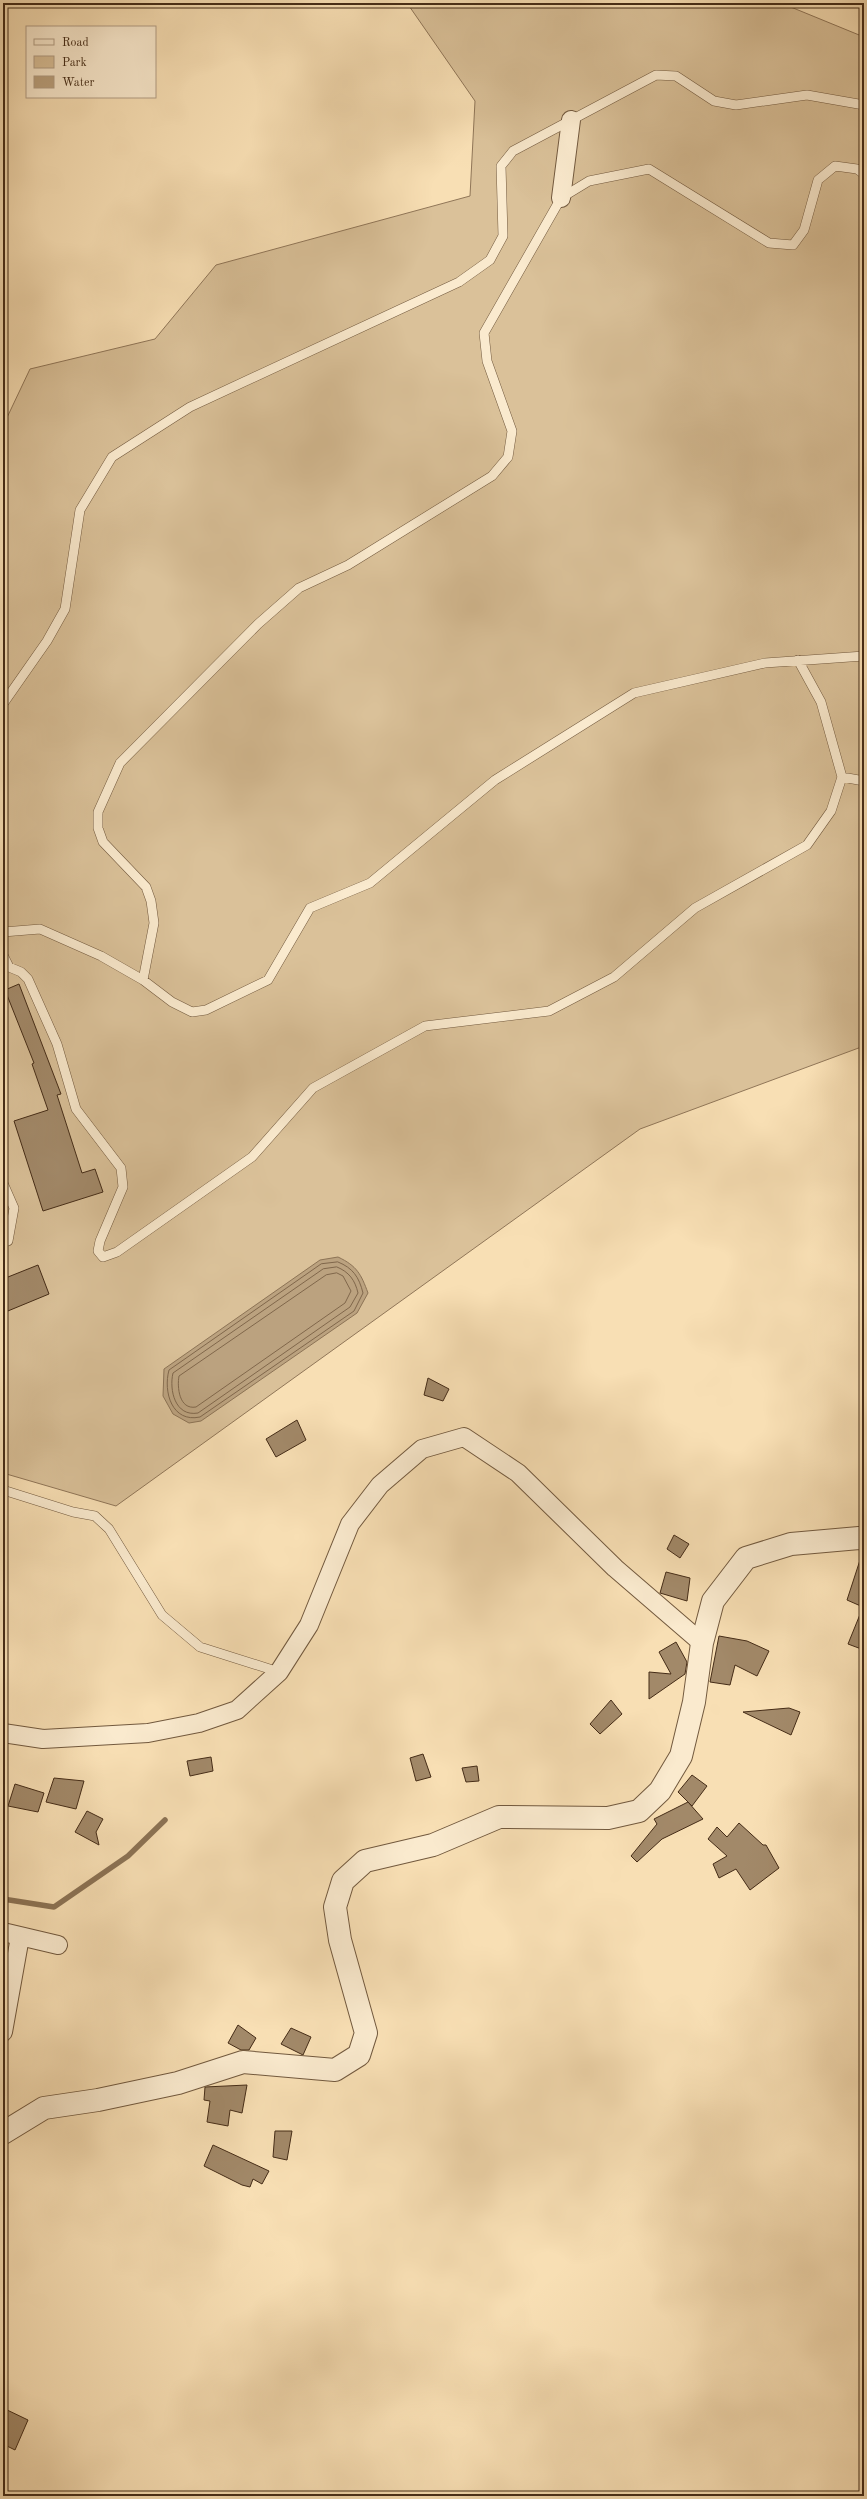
<svg xmlns="http://www.w3.org/2000/svg" width="867" height="2499" font-family="'Old Standard TT',serif">
	<rect width="100%" height="100%" fill="#f8dfb4"/>
	<filter id="stains"><feTurbulence type="fractalNoise" baseFrequency=".005" numOctaves="4"/><feColorMatrix values="0 0 0 0 .2 0 0 0 0 .09 0 0 0 0 .02 0 0 0 .5 -.17"/></filter>
	<radialGradient id="worn" r=".72"><stop offset=".6" stop-color="#630" stop-opacity="0"/><stop offset="1" stop-color="#630" stop-opacity=".3"/></radialGradient>
	<path fill="#dac199" stroke="#907658" d="M407 3H781L864 37V1046L640 1129 116 1506 3 1473V426L30 369 155 339 216 265 470 196 475 101Z"/>
	<path fill="#bba27f" stroke="#8c7355" d="M338 1257C357 1266 361 1274 368 1293L357 1313 201 1421 189 1423 173 1414 163 1396 164 1369 320 1260Z"/>
	<g fill="none" stroke-linecap="round" stroke-linejoin="round">
		<path stroke="#80674b" stroke-width="1" d="M338 1262C353 1268 359 1277 363 1293L354 1311 200 1417C172 1423 163 1392 169 1370L321 1264Z
			M337 1267C349 1272 355 1280 358 1293L350 1307 198 1413C175 1417 169 1390 173 1373L323 1269Z
			M337 1273 343 1276 351 1291 345 1303 196 1407C179 1410 177 1387 179 1376L326 1275Z"/>
		<path stroke="#8c7355" stroke-width="5.5" d="M3 1899 54 1907 128 1856 165 1820"/>
	</g>
	<path fill="#a28969" stroke="#452c17" d="M19 984 61 1094 57 1095 82 1173 95 1169 103 1192 43 1211 14 1121 48 1110 32 1064 34 1063 5 990Z
		M38 1265 49 1294 3 1313V1279Z
		M428 1378 449 1389 443 1401 424 1395Z
		M297 1420 306 1440 276 1457 266 1439Z
		M674 1535 689 1544 680 1558 667 1549Z
		M861 1557 864 1558V1650L848 1644 863 1607 847 1600Z
		M666 1572 690 1578 687 1601 660 1593Z
		M719 1636 747 1641 769 1651 757 1676 735 1665 730 1685 710 1682Z
		M676 1642 687 1662 685 1674 649 1699V1672L671 1674 659 1652Z
		M611 1700 622 1714 600 1734 590 1724Z
		M789 1708 800 1712 791 1735 743 1712Z
		M423 1754 431 1777 416 1781 410 1758Z
		M211 1757 213 1771 190 1776 187 1761Z
		M477 1766 479 1781 466 1782 462 1768Z
		M692 1775 707 1786 692 1806 678 1792Z
		M54 1778 84 1781 76 1809 46 1802Z
		M15 1784 44 1793 38 1812 8 1806Z
		M688 1802 703 1819 662 1839 637 1862 631 1856 657 1824 654 1819Z
		M87 1811 103 1819 96 1832 99 1845 75 1832Z
		M739 1823 763 1845H766L779 1868 750 1890 736 1869 719 1878 713 1864 727 1856 708 1839 717 1827 727 1837Z
		M238 2025 256 2038 249 2050H241L228 2043Z
		M291 2028 311 2037 303 2055 281 2044Z
		M247 2085 242 2113 230 2110 228 2126 207 2122 210 2101 204 2100 205 2087Z
		M275 2131H292L287 2160 273 2157Z
		M213 2145 269 2171 262 2184 253 2179 250 2187 242 2185 204 2166Z
		M3 2408 28 2420 15 2450 3 2444Z"/>
	<g fill="none" stroke-linecap="round" stroke-linejoin="round">
		<defs>
			<path id="service" d="M798 660 821 702 842 777 864 781
				M3 704 47 641 65 609 80 510 112 457 190 407 459 282 490 260 503 236 501 166 513 151 656 75 676 76 714 101 736 105 807 95 864 105
				M3 932 40 929 101 956 143 980 172 1002 192 1012 206 1010 268 980 310 908 370 883 495 780 634 693 765 663 864 656
				M3 955 9 967 21 972 28 979 57 1044 76 1109 121 1168 123 1187 100 1241 98 1251 103 1257 117 1252 252 1157 313 1088 425 1026 549 1011 614 977 695 908 807 845 831 811 842 777
				M143 980 154 923 151 901 146 887 103 842 98 828V812L120 763 258 624 299 588 348 565 492 476 508 457 512 431 487 361 484 333 561 198 589 181 649 169 769 243 793 245 804 230 818 180 835 166 857 169 864 174
				M3 1183 14 1208 8 1241 3 1242
				M3 1490 73 1512 95 1516 109 1529 162 1615 200 1647 279 1672"/>
			<path id="minor" d="M561 198 571 120
				M3 1733 43 1739 148 1733 199 1723 237 1710 279 1672 309 1625 350 1524 380 1485 422 1449 464 1437 518 1473 615 1568 702 1643
				M3 1932 58 1945
				M3 2032 20 1937"/>
			<path id="tertiary" d="M3 2133 44 2108 98 2100 178 2083 243 2062 335 2070 359 2055 366 2033 340 1940 335 1907 343 1881 365 1861 433 1845 499 1817 608 1818 639 1811 660 1791 681 1756 694 1702 702 1643 713 1601 746 1558 791 1544 859 1538 864 1539"/>
		</defs>
		<use href="#service" stroke="#72593e" stroke-width="10"/>
		<use href="#minor" stroke="#72593e" stroke-width="20"/>
		<use href="#tertiary" stroke="#72593e" stroke-width="24"/>
		<use href="#service" stroke="#faeace" stroke-width="9"/>
		<use href="#minor" stroke="#faeace" stroke-width="18"/>
		<use href="#tertiary" stroke="#faeace" stroke-width="22"/>
	</g>
	<rect width="867" height="2499" fill="none" stroke="#f8dfb4" stroke-width="16"/>
	<rect x="4" y="4" width="859" height="2491" fill="none" stroke="#452c17" stroke-width="2"/>
	<rect x="8" y="8" width="851" height="2483" fill="none" stroke="#452c17"/>
	<rect x="26" y="26" width="130" height="72" fill="#faeace" stroke="#b29e85"/>
	<rect x="34" y="39" width="20" height="6" fill="#faeace" stroke="#b29e85"/>
	<text x="62" y="46" font-size="12" fill="#452c17">Road</text>
	<rect x="34" y="56" width="20" height="12" fill="#dac199" stroke="#b29e85"/>
	<text x="62" y="66" font-size="12" fill="#452c17">Park</text>
	<rect x="34" y="76" width="20" height="12" fill="#bba27f" stroke="#b29e85"/>
	<text x="62" y="86" font-size="12" fill="#452c17">Water</text>
	<rect width="100%" height="100%" filter="url(#stains)"/>
	<rect width="100%" height="100%" fill="url(#worn)"/>
</svg>
